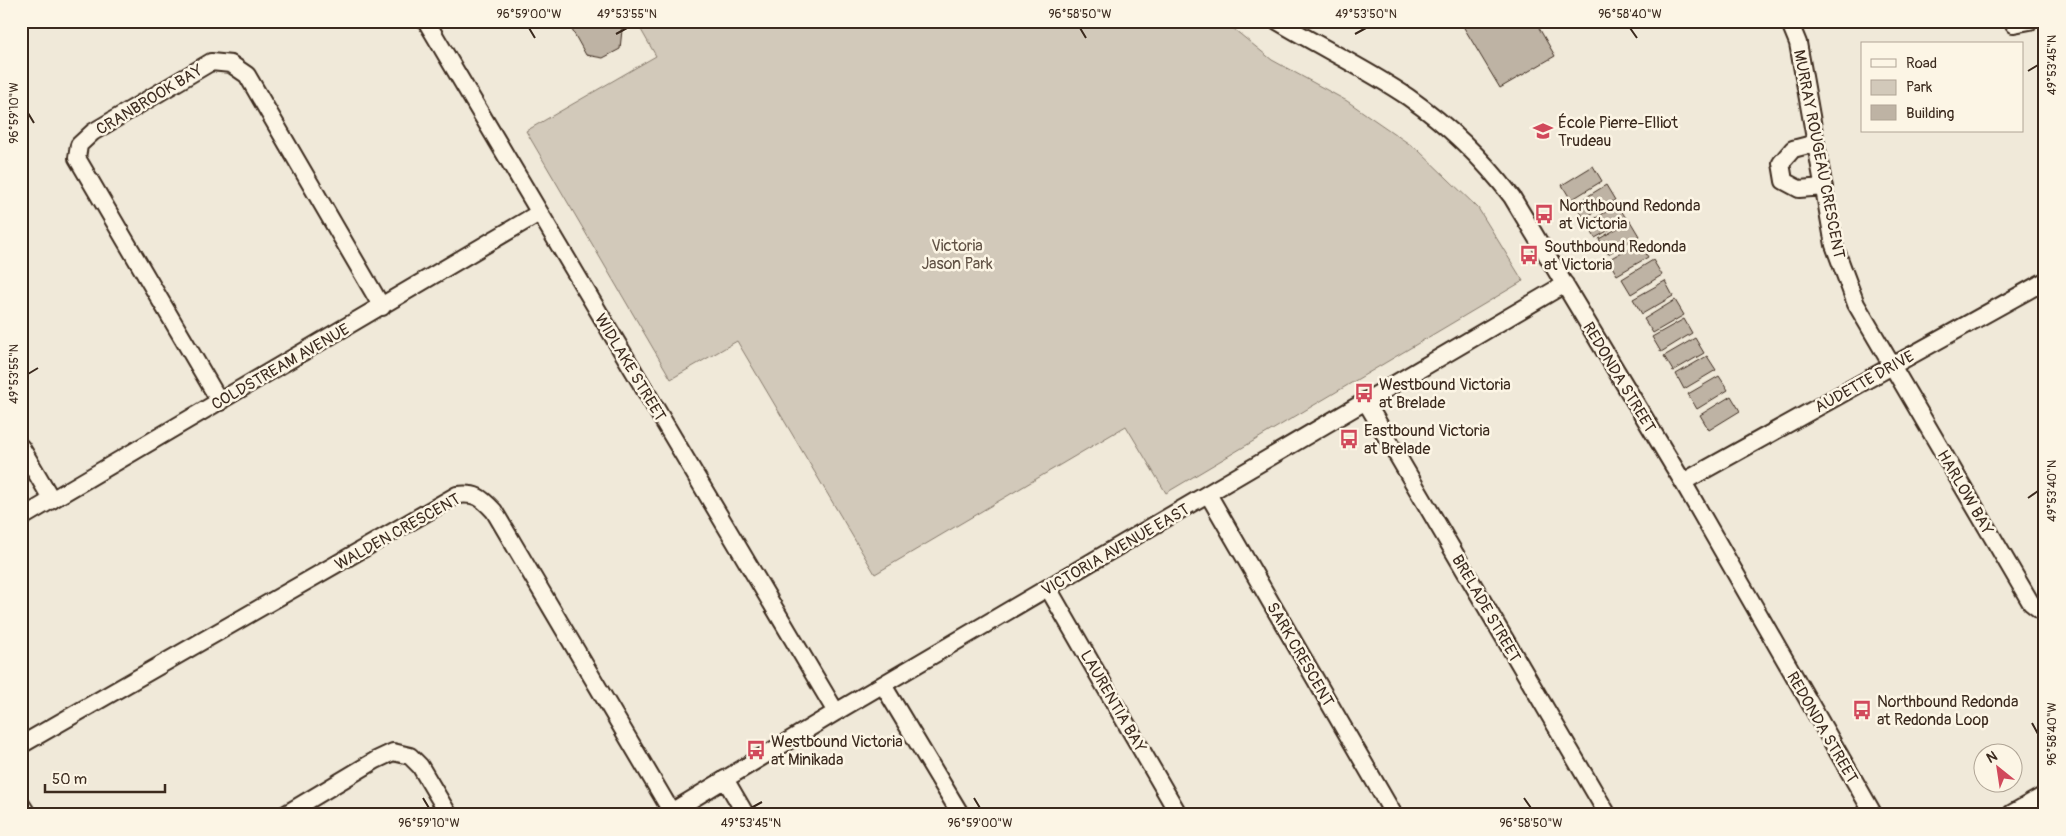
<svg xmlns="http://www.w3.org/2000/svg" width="2066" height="836" font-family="Pangolin,sans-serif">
	<rect width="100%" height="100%" fill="#f0e9d9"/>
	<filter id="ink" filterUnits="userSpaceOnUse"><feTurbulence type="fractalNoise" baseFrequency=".02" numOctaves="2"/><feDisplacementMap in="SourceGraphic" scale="10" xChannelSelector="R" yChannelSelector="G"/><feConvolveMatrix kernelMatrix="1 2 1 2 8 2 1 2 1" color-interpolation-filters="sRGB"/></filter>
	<g filter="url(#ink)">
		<path fill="#d2c9ba" stroke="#867a6c" d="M636 21H1224L1272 60 1347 101 1418 150 1478 208 1523 281 1166 493 1126 426 875 574 737 341 671 379 526 131 656 56Z"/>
		<path fill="#beb3a4" stroke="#3b2a1e" d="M567 21H617L622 30 620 49 603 58 586 55Z
			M1460 21H1535L1555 56 1500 88Z
			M1593 166 1602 181 1571 200 1562 185Z
			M1606 185 1615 200 1584 218 1575 204Z
			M1618 205 1627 220 1595 238 1587 223Z
			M1630 221 1639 236 1608 254 1599 239Z
			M1639 242 1648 257 1617 275 1608 260Z
			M1653 260 1662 275 1631 294 1622 279Z
			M1665 281 1673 296 1642 314 1633 299Z
			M1675 300 1684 315 1653 333 1644 319Z
			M1684 319 1692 333 1661 352 1652 337Z
			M1695 338 1704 353 1673 371 1664 356Z
			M1707 356 1716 370 1684 389 1676 374Z
			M1719 376 1728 390 1697 409 1688 394Z
			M1731 396 1740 411 1709 430 1700 415Z"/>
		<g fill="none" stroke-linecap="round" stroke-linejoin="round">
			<defs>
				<path id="minor" d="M426 21 836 712
					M1277 21C1320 47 1367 69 1408 97 1448 125 1483 159 1512 197L1683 482 1874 815
					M1789 21 1798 43 1834 245 1856 304 2031 603 2045 614
					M2012 21 2014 24 2030 21
					M1816 143 1793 149 1781 163 1784 181 1799 189 1824 187
					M220 402 77 158 79 145 93 132 211 62 231 64 247 75 382 307
					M1366 402 1608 815
					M21 447 52 500
					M1683 482 2045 281
					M1208 494 1394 815
					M21 518 539 213
					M1048 588 1179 815
					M883 685 961 815
					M21 745 457 495C476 493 481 497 494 511L671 811
					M725 779 746 815
					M21 804 28 815
					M284 815 376 760 393 752 410 756 420 766 449 815
					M666 815 836 712 1565 284"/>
				<path id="major" d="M2013 815 2045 797"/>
			</defs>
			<use href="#minor" stroke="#3b2a1e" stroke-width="20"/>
			<use href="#major" stroke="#3b2a1e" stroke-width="24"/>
			<use href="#minor" stroke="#fcf5e5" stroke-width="16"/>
			<use href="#major" stroke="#fcf5e5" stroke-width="20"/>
		</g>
	</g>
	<path fill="none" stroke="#3b2a1e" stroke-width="2" d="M529 28 535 38M1080 28 1086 38M1630 28 1637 38M616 34 627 28M1355 34 1366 28M2028 71 2038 65M28 113 34 123M28 374 38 368M2028 498 2038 491M2032 723 2038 734M423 798 429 808M974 798 980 808M1524 798 1531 808M751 808 762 802"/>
	<defs>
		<symbol id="school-bare" viewBox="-9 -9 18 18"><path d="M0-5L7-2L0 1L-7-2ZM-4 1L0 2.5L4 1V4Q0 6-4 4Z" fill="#d1495b" stroke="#fcf5e5" stroke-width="2.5" paint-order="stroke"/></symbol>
		<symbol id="bus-bare" viewBox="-9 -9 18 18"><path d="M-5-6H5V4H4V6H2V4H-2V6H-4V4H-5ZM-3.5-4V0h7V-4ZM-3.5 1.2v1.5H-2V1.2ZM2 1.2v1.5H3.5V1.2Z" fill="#d1495b" stroke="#fcf5e5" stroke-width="2.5" paint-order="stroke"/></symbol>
	</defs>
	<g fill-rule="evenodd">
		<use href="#school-bare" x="1529" y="117" width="28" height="28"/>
		<use href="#bus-bare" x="1530" y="200" width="28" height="28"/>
		<use href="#bus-bare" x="1515" y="241" width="28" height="28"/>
		<use href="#bus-bare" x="1350" y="379" width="28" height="28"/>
		<use href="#bus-bare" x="1335" y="425" width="28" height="28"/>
		<use href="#bus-bare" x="1848" y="696" width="28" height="28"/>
		<use href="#bus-bare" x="742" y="736" width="28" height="28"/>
	</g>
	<g text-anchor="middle" stroke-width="5" stroke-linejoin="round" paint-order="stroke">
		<g font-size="16" fill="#3b2a1e" stroke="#fcf5e5">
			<text transform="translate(149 99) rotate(-31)" y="6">CRANBROOK BAY</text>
			<text transform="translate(1820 154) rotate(79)" y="6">MURRAY ROUGEAU CRESCENT</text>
			<text transform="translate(280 366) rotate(-30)" y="6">COLDSTREAM AVENUE</text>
			<text transform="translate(631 367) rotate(59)" y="6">WIDLAKE STREET</text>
			<text transform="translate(1620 377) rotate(59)" y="6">REDONDA STREET</text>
			<text transform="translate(1864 381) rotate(-29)" y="6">AUDETTE DRIVE</text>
			<text transform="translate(1966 492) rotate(60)" y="6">HARLOW BAY</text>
			<text transform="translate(397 531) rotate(-29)" y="6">WALDEN CRESCENT</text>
			<text transform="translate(1115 549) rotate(-30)" y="6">VICTORIA AVENUE EAST</text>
			<text transform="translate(1487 608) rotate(60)" y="6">BRELADE STREET</text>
			<text transform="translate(1301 654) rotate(60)" y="6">SARK CRESCENT</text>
			<text transform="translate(1114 701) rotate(60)" y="6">LAURENTIA BAY</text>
			<text transform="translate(1823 727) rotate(60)" y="6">REDONDA STREET</text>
		</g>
		<g font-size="16" fill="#3b2a1e" stroke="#fcf5e5" text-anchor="start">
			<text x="1558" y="128">École Pierre-Elliot<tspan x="1558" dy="18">Trudeau</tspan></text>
			<text x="1559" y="211">Northbound Redonda<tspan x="1559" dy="18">at Victoria</tspan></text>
			<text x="1544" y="252">Southbound Redonda<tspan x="1544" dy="18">at Victoria</tspan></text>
			<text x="1379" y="390">Westbound Victoria<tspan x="1379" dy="18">at Brelade</tspan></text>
			<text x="1364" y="436">Eastbound Victoria<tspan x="1364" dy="18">at Brelade</tspan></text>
			<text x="1877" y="707">Northbound Redonda<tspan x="1877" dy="18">at Redonda Loop</tspan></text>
			<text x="771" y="747">Westbound Victoria<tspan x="771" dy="18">at Minikada</tspan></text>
		</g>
		<g font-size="16" fill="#615245" stroke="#fcf5e5">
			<text x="957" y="251">Victoria<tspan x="957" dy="18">Jason Park</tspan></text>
		</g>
	</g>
	<rect width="2066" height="836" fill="none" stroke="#fcf5e5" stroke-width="55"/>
	<rect x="1861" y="42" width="162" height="90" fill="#fcf5e5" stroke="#afa495"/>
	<rect x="1871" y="59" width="25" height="8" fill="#fcf5e5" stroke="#afa495"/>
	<text x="1906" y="68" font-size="15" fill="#3b2a1e">Road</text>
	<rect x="1871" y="80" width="25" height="15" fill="#d2c9ba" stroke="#afa495"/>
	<text x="1906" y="92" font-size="15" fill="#3b2a1e">Park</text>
	<rect x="1871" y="105" width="25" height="15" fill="#beb3a4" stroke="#afa495"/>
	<text x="1906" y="118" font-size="15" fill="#3b2a1e">Building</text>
	<g transform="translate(1998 768) rotate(330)"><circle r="24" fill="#fcf5e5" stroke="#afa495"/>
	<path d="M0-4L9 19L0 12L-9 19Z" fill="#d1495b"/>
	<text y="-8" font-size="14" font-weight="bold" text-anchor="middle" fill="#3b2a1e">N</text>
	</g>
	<path d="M45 784v8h120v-8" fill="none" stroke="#3b2a1e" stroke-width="2.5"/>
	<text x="52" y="784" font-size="15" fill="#3b2a1e" stroke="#fcf5e5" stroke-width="4" paint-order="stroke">50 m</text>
	<rect x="28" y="28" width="2010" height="780" fill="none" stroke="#3b2a1e" stroke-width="2"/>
	<g font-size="12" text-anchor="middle" fill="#3b2a1e">
		<text x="529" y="18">96°59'00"W</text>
		<text x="627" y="18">49°53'55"N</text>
		<text x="1080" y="18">96°58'50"W</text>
		<text x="1366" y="18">49°53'50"N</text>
		<text x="1630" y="18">96°58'40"W</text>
		<text transform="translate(2052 65) rotate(-90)" y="4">49°53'45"N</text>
		<text transform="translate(14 113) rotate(-90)" y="4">96°59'10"W</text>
		<text transform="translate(14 374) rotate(-90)" y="4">49°53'55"N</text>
		<text transform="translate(2052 491) rotate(-90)" y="4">49°53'40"N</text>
		<text transform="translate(2052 734) rotate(-90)" y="4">96°58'40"W</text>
		<text x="429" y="827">96°59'10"W</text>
		<text x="751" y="827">49°53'45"N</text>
		<text x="980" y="827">96°59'00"W</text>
		<text x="1531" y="827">96°58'50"W</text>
	</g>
</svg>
